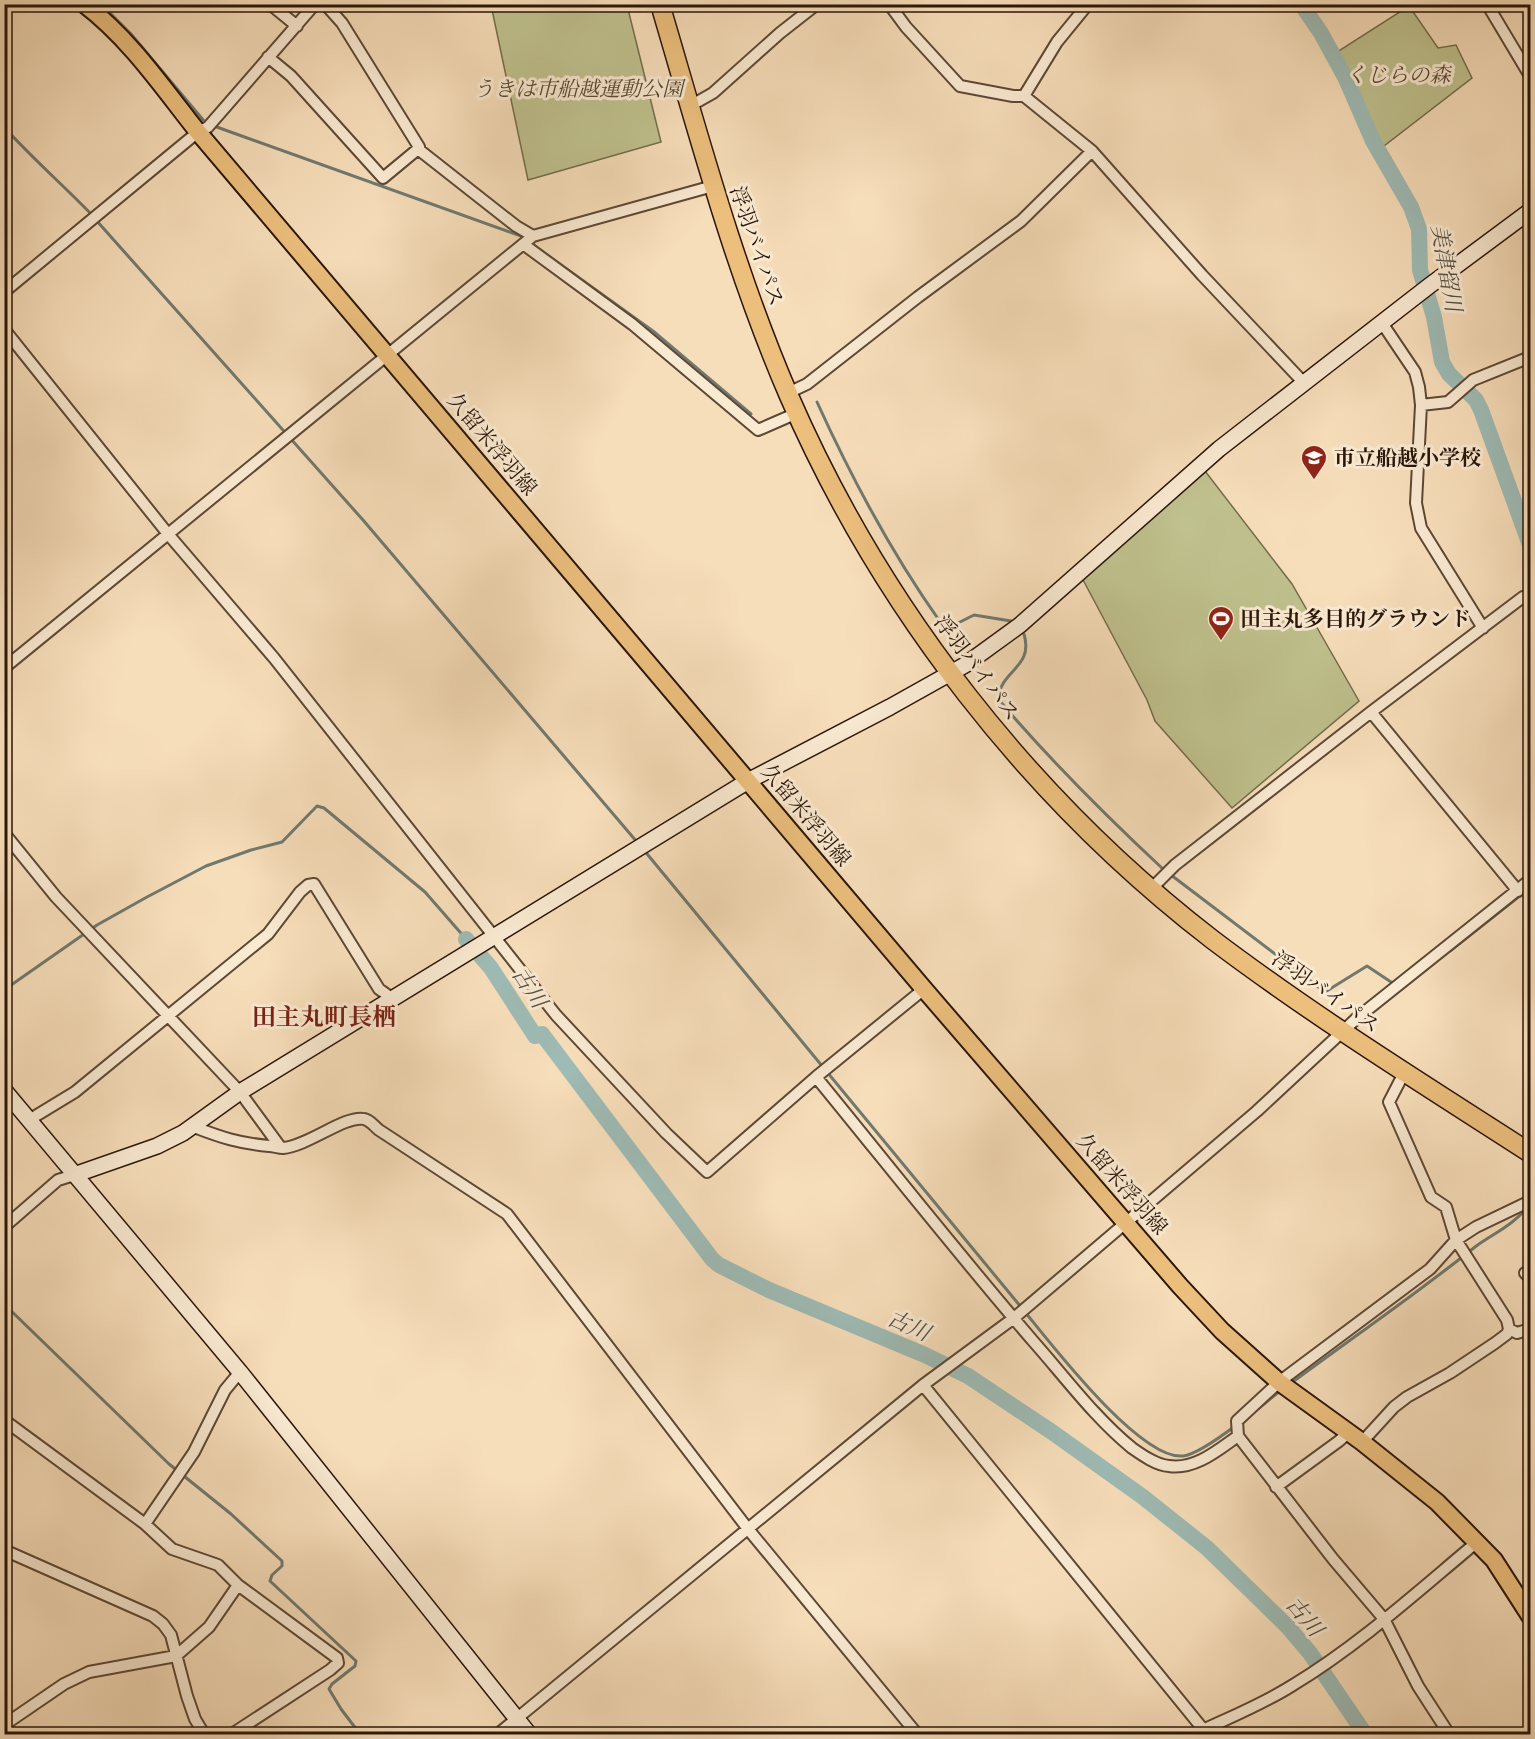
<svg xmlns="http://www.w3.org/2000/svg" width="1535" height="1739" font-family="Vollkorn,'Noto Serif JP',serif">
	<rect width="100%" height="100%" fill="#f7deba"/>
	<filter id="stains"><feTurbulence type="fractalNoise" baseFrequency=".00333" numOctaves="4"/><feColorMatrix values="0 0 0 0 .2 0 0 0 0 .09 0 0 0 0 .02 0 0 0 .5 -.17"/></filter>
	<radialGradient id="worn" r=".72"><stop offset=".6" stop-color="#630" stop-opacity="0"/><stop offset="1" stop-color="#630" stop-opacity=".3"/></radialGradient>
	<path fill="#bfc18e" stroke="#746c4c" stroke-width="1.5" d="M491 5H627L661 142 528 180Z
		M1409 6 1438 48 1456 45 1472 78 1380 149 1337 52Z
		M1205 471 1292 584 1359 701 1232 808 1155 721 1147 700 1082 578Z"/>
	<g fill="none" stroke-linecap="round" stroke-linejoin="round">
		<path stroke="#707970" stroke-width="3" d="M101 4 131 34 204 121 208 123
			M214 126 521 236 653 331 751 414
			M4 127C32 158 63 185 92 215
			M96 220 363 520 637 842
			M817 402C852 479 892 554 941 623L952 626 974 615 1011 621
			M1024 634C1034 668 1001 669 998 699 1050 760 1105 815 1163 869
			M643 849 1021 1307
			M1171 875 1325 992 1367 966 1391 982
			M1450 951 1530 888
			M4 990 97 925 147 897 206 866 251 850 282 842 317 806 324 808 425 892 466 939
			M4 1304 169 1464 231 1514 282 1561V1566L272 1575 270 1581 356 1661 355 1666 332 1684 329 1689 341 1709 360 1734
			M1025 1312C1052 1345 1140 1460 1183 1456 1198 1454 1223 1435 1235 1426
			M1290 1384C1352 1338 1415 1295 1475 1247 1492 1234 1509 1228 1523 1212
			M1259 1408 1280 1391"/>
		<path stroke="#9ebbb5" stroke-width="16" d="M1301 4 1321 33 1346 79 1373 141 1411 207 1419 229 1420 270 1434 317 1442 362 1449 374 1476 400 1481 410 1530 545
			M466 939 491 968 535 1036 542 1034 712 1259 719 1265 769 1290 925 1355 968 1376 1052 1432 1143 1497 1207 1548 1288 1627 1310 1653 1365 1734"/>
		<defs>
			<path id="street" d="M270 4 297 26
				M325 4 342 23 419 147 418 149 516 226 533 236
				M889 4 906 27 960 86 1013 96H1024L1092 151 1202 275 1304 383
				M1487 4 1530 76
				M268 57 291 76 383 178 418 149
				M1024 96 1057 42 1088 4
				M690 106 713 93 780 33 817 4
				M523 244 632 324 758 430 797 413
				M4 292 198 132 208 127 315 4
				M1382 323 1415 372 1419 387 1421 405 1416 503 1421 528 1483 628
				M4 329 168 534 274 658 556 1015 666 1133 707 1172 816 1077 924 989
				M788 393 807 384 918 297 1021 221 1092 151
				M1421 405 1448 402 1473 380 1530 357
				M4 668 533 236 713 186
				M1371 712 1518 891
				M4 833 56 897 240 1092 281 1148
				M1151 889 1175 865 1371 712 1523 597
				M816 1077C888 1165 959 1255 1033 1341 1065 1377 1095 1418 1132 1448 1142 1455 1156 1465 1169 1466 1195 1470 1218 1450 1238 1436
				M29 1120 75 1092 268 934 300 892 308 885 314 884 379 989 393 999
				M194 1127C223 1138 238 1143 269 1146 274 1146 278 1148 283 1148 308 1146 345 1115 364 1119 370 1120 374 1126 379 1130L507 1214 748 1529 917 1734
				M4 1227 58 1180 74 1175
				M1525 1273 1530 1278
				M1509 1329 1517 1333 1530 1329
				M923 1385 1207 1734
				M4 1420 145 1524 172 1549 218 1565 238 1585 337 1658 338 1663 330 1670 232 1734
				M1362 1442 1394 1407 1407 1397 1450 1373 1495 1343 1507 1334 1509 1329 1507 1320 1456 1240 1446 1207 1431 1197 1389 1102 1404 1073
				M1276 1487 1339 1441 1348 1433
				M145 1524 194 1452 225 1390 240 1372
				M4 1550 153 1616 163 1624 171 1635 187 1696 195 1719 204 1734
				M4 1725 64 1684 89 1672 176 1656 209 1627 238 1585
				M498 1734 923 1385 1014 1318 1257 1111 1357 1018 1530 880
				M1199 1734 1203 1730C1233 1716 1265 1703 1293 1685 1359 1645 1417 1592 1477 1542
				M1449 1734 1418 1686 1384 1619 1333 1559 1238 1436 1237 1421 1279 1382 1430 1269 1456 1240 1476 1227 1530 1201"/>
			<path id="secondary" d="M4 1090 240 1372 529 1734
				M74 1175 157 1146 183 1133 240 1092 748 781 890 707 965 665 1020 625 1219 449 1429 286 1530 211"/>
			<path id="primary" d="M84 4C130 39 163 88 198 132L924 989 1180 1286 1222 1331 1279 1382 1362 1442 1437 1502 1494 1560 1530 1616"/>
			<path id="highway" d="M660 4C699 136 734 269 789 396 881 608 1030 799 1213 940 1315 1017 1423 1084 1530 1153"/>
		</defs>
		<use href="#street" stroke="#5d4835" stroke-width="14"/>
		<use href="#secondary" stroke="#2a1609" stroke-width="18"/>
		<use href="#primary" stroke="#2a1609" stroke-width="20"/>
		<use href="#highway" stroke="#2a1609" stroke-width="21"/>
		<use href="#street" stroke="#faead2" stroke-width="10"/>
		<use href="#secondary" stroke="#faead2" stroke-width="15"/>
		<use href="#primary" stroke="#ecbf7d" stroke-width="16"/>
		<use href="#highway" stroke="#ecbf7d" stroke-width="18"/>
	</g>
	<defs>
		<symbol id="school-pin" viewBox="-11 -11 22 30"><path d="M0 17L-7.5 6A9.5 9.5 0 1 1 7.5 6Z" fill="#8f2418" stroke="#faead2"/><path d="M0-5L7-2L0 1L-7-2ZM-4 1L0 2.5L4 1V4Q0 6-4 4Z" fill="#fff"/></symbol>
		<symbol id="stadium-pin" viewBox="-11 -11 22 30"><path d="M0 17L-7.5 6A9.5 9.5 0 1 1 7.5 6Z" fill="#8f2418" stroke="#faead2"/><path d="M0-5a6.5 5 0 1 0 0 10a6.5 5 0 1 0 0-10ZM-3.5-1.8h7v3.6h-7Z" fill="#fff"/></symbol>
	</defs>
	<g fill-rule="evenodd">
		<use href="#school-pin" x="1299" y="443" width="30" height="40"/>
		<use href="#stadium-pin" x="1206" y="604" width="30" height="40"/>
	</g>
	<g text-anchor="middle" stroke-width="6" stroke-linejoin="round" paint-order="stroke">
		<g font-size="21" font-style="italic" fill="#574931" stroke="#faead2">
			<text x="1398" y="82">くじらの森</text>
			<text x="578" y="96">うきは市船越運動公園</text>
		</g>
		<g font-size="21" fill="#2a1609" stroke="#faead2">
			<text transform="translate(757 246) rotate(71)" y="7">浮羽バイパス</text>
			<text transform="translate(492 444) rotate(50)" y="7">久留米浮羽線</text>
			<text transform="translate(977 668) rotate(53)" y="7">浮羽バイパス</text>
			<text transform="translate(806 815) rotate(50)" y="7">久留米浮羽線</text>
			<text transform="translate(1326 992) rotate(35)" y="7">浮羽バイパス</text>
			<text transform="translate(1122 1184) rotate(49)" y="7">久留米浮羽線</text>
		</g>
		<g font-size="21" font-weight="bold" fill="#2a1609" stroke="#faead2" text-anchor="start">
			<text x="1334" y="465">市立船越小学校</text>
			<text x="1240" y="626">田主丸多目的グラウンド</text>
		</g>
		<g font-size="22" font-style="italic" fill="#535045" stroke="#faead2">
			<text transform="translate(1447 268) rotate(80)" y="8">美津留川</text>
			<text transform="translate(530 987) rotate(57)" y="8">古川</text>
			<text transform="translate(909 1325) rotate(24)" y="8">古川</text>
			<text transform="translate(1305 1616) rotate(50)" y="8">古川</text>
		</g>
		<g font-size="24" font-weight="bold" fill="#7a1f14" stroke="#faead2">
			<text x="324" y="1025">田主丸町長栖</text>
		</g>
	</g>
	<rect width="1535" height="1739" fill="none" stroke="#f7deba" stroke-width="24"/>
	<rect x="6" y="6" width="1523" height="1727" fill="none" stroke="#2a1609" stroke-width="3"/>
	<rect x="12" y="12" width="1511" height="1715" fill="none" stroke="#2a1609" stroke-width="1.5"/>
	<rect width="100%" height="100%" filter="url(#stains)"/>
	<rect width="100%" height="100%" fill="url(#worn)"/>
</svg>
